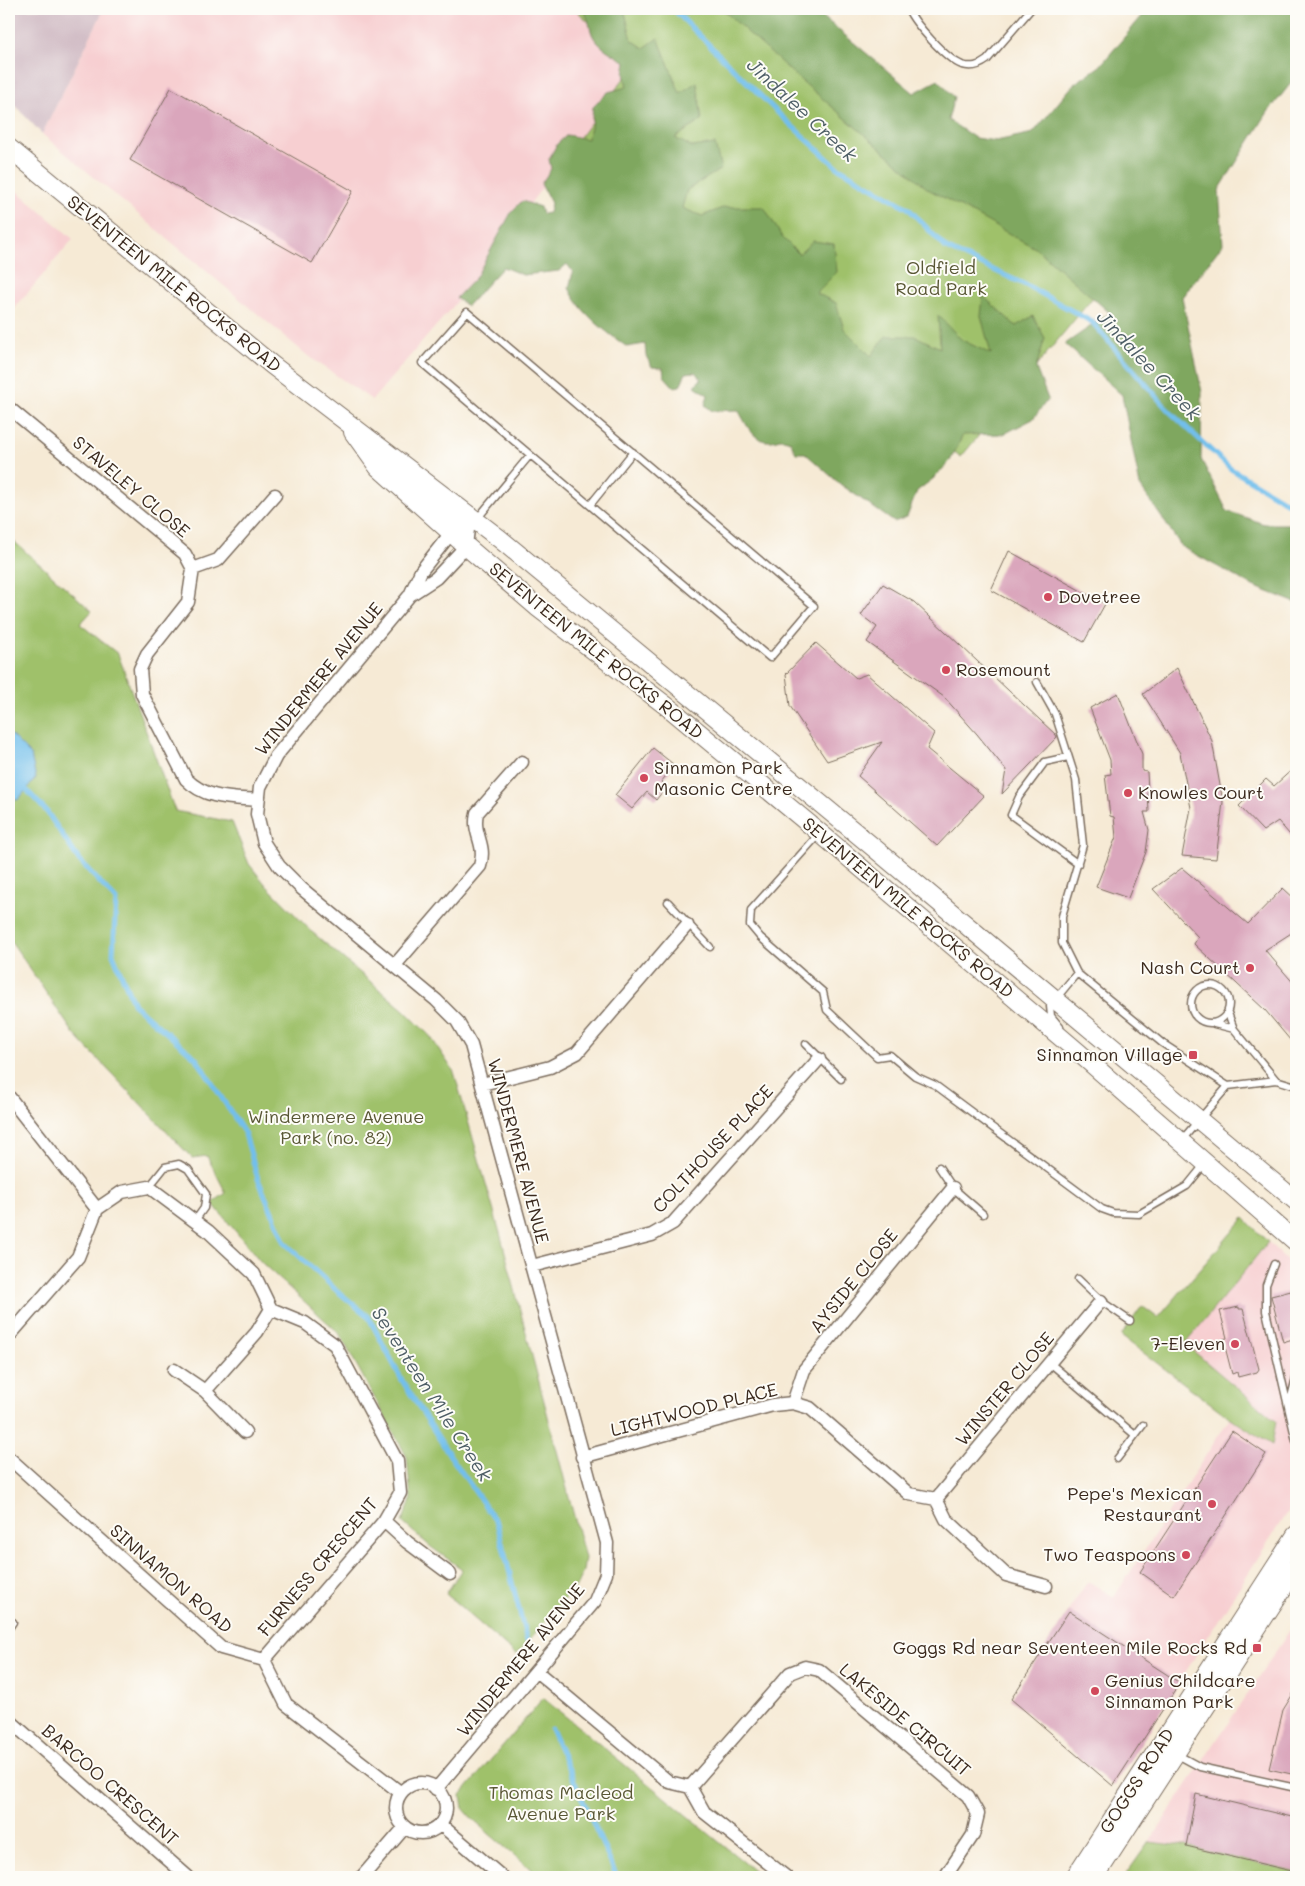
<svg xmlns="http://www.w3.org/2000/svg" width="1305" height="1886" font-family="Mali,sans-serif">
	<rect width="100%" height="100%" fill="#fdfcf7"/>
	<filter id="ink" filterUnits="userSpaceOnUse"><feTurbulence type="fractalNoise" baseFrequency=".02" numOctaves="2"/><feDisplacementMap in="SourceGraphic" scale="10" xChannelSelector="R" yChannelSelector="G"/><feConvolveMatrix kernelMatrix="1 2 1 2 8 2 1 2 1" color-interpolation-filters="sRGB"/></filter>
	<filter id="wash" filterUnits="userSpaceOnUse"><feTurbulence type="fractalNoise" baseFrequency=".0096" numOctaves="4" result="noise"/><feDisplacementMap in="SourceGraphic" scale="20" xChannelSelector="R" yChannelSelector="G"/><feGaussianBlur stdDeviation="1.12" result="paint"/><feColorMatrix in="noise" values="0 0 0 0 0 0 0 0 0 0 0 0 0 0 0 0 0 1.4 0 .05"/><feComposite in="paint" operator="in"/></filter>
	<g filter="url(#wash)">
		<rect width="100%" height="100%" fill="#f6ead5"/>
		<path fill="#f7cfd1" d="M104 9H575L634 65 455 304 372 400 308 356 42 134Z
			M17 191 73 239 9 315V199Z
			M1268 1242 1296 1269V1498L1113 1786 1011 1699 1088 1581 1114 1597 1230 1418 1272 1445 1276 1421 1184 1344Z
			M1296 1621V1872L1186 1846 1149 1842Z"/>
		<path fill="#d2bdc6" d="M9 9H104L42 134 9 99Z"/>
		<path fill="#9fc16a" stroke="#6d7644" d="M575 9H794L964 149 1037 153 1296 9V52L961 457 567 154 634 65Z
			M9 537 92 611 80 624 118 654 175 811 232 822 249 864 266 885 312 932 405 1011 430 1036 454 1072 500 1233 585 1558 583 1571 577 1585 516 1655 446 1594 462 1569 431 1547 402 1522 411 1500 407 1457 339 1333 262 1263 212 1203 226 1193 207 1156 192 1158 74 1034 9 938Z
			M1244 1218 1268 1242 1185 1344 1276 1421 1272 1445 1230 1418 1121 1336 1142 1306 1158 1318Z
			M543 1698 762 1877H540L474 1821 463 1808 461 1795Z
			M1149 1842 1186 1846 1296 1872V1877H1124Z"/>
		<path fill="#7fa75e" stroke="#5d683e" d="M581 9H624L632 40 644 48 658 38 680 93 697 82 702 120 675 138 692 147 715 144 721 169 687 190 682 208 702 216 725 207H764L782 237 799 254 813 241 834 244 837 272 816 293 836 303 844 329 871 356 886 336H915L940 348 938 315 962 340 991 354 981 316 983 296 1016 326 1033 316 1045 338 1036 368 1048 399 1033 419 1004 434 963 435 950 461 934 478 917 491 907 517 894 522 840 484 805 453H796L790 441C778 436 778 442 767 441 752 440 745 421 738 410L712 411 705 405 708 395 695 386 701 379 695 372 686 373 680 386 674 387 664 376 663 368 652 367 646 356 645 344 627 347C604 330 581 314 569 288L573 272 567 264 559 271 523 275 503 267 467 306 456 298 476 277 512 211 522 201 540 207 542 214 549 213 551 203 541 184 551 169 549 159 557 144 567 135 587 139 591 128 593 107 608 92 627 87 624 73 626 62C615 55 597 47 592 34 588 23 590 17 581 9Z
			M722 9H782L788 14 816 11 914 93 938 80 954 97 948 120 975 138 996 141 1033 133 1074 84 1100 66 1148 9H1296V77L1268 112 1219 190 1223 244 1182 297 1202 392 1201 459 1227 511 1264 524H1296V603L1253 586 1182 547 1140 486 1122 395 1065 344 1110 313 1037 249 928 189 796 76Z"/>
		<path fill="#72bfec" stroke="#567485" d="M9 733 31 755 36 778 18 800 9 799Z"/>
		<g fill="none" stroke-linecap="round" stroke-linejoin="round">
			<path stroke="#72bfec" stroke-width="5" d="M673 9 779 114 837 167 908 208 946 248 1028 286 1092 322 1169 411 1231 469 1296 508
				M23 786 47 812 79 860 116 900 113 954 134 1005 196 1058 245 1134 258 1179 285 1243 336 1290 368 1316 403 1382 449 1454 497 1523 527 1641
				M551 1729 617 1877"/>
		</g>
		<g id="blocks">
			<path fill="#daa6bc" d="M171 88 353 191 312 263 130 160Z
				M1009 551 1105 604 1084 642 991 590Z
				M883 584 914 602 1056 735 1057 737 1002 794 1006 770 977 734 944 697 867 642 877 627 861 615Z
				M816 643 856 678 867 674 934 733 927 749 984 796 937 846 858 776 882 742 827 761 790 706 786 674Z
				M1177 668 1212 741 1223 802 1216 859 1182 856 1191 808 1180 753 1143 694Z
				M1118 693 1142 754V771L1147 772 1149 812H1144L1149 830 1146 852 1128 898 1096 887 1116 837 1114 817 1110 816 1105 775 1111 774 1110 760 1090 708Z
				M653 748 673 764 671 766 673 767 661 782 667 786 656 800 647 792 632 809 615 795Z
				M1296 766V842L1278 821 1263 831 1239 806 1266 779 1274 786Z
				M1182 868 1248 924 1283 888 1296 900V930L1265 950 1296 986V1047L1265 1010 1194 944 1198 937 1153 889Z
				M1291 1291 1296 1309V1338L1283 1342 1271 1296Z
				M1239 1307V1309H1243L1259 1369 1257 1372 1238 1377 1237 1372 1232 1374 1223 1339 1227 1338 1220 1311Z
				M1232 1431 1266 1454 1174 1596 1140 1572Z
				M1069 1611 1180 1683 1113 1786 1011 1699Z
				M1296 1689V1775L1269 1769 1283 1710Z
				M1196 1794 1296 1818V1872L1186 1846Z"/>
		</g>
	</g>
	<g filter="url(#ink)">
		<use href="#blocks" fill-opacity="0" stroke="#7c6d5e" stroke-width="1"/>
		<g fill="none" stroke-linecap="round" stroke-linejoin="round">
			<defs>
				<path id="lane" d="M908 9C915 24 946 59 962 65 972 68 979 66 987 60L1031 9
					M467 312 814 606 770 658 422 363Z
					M590 505 633 452
					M477 519 530 455
					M1037 682 1055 714 1076 780 1083 845 1062 916V943L1077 973
					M1068 757 1045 762 1019 797 1011 815 1078 864
					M819 834 751 910 750 925 760 937 823 992 827 1010 877 1057 890 1055 915 1076 935 1085 1102 1209 1113 1213 1139 1214 1187 1186 1204 1165
					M668 902 710 947
					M1191 1004a19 19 0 1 1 38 0a19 19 0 1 1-38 0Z
					M1228 1013 1234 1029 1276 1080
					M1214 1024 1234 1029
					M1060 1027 1051 1016 1050 1006 1077 973 1162 1043 1228 1086 1181 1141
					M806 1044 841 1079
					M1228 1086 1276 1080 1296 1086
					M939 1167 953 1188 983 1214
					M149 1187 165 1167 179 1164 188 1169 206 1194 204 1208 194 1222
					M1274 1264 1266 1285V1311L1296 1441
					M1078 1279 1101 1301 1130 1321
					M1050 1363 1135 1435
					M1289 1405 1296 1378
					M1117 1459 1143 1425
					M9 1628 13 1622
					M1176 1754 1200 1767 1296 1788"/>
				<path id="street" d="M9 408 185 554 193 569 188 602 147 654 140 669 142 694 186 779C205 799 231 798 257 800
					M396 464 406 480 468 529 466 546 436 578 410 595
					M193 569 218 560 275 495
					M395 965 480 866C487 843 472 835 477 813L522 762
					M482 1084 550 1067 577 1053 687 925
					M9 1097 97 1209
					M532 1266 652 1235 673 1223 819 1059
					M9 1336 78 1257 97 1209 122 1192 149 1187 208 1231 254 1274 271 1309 305 1323 335 1345 397 1461 400 1493 384 1521 264 1660
					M174 1370 205 1391 245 1432
					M205 1391 257 1332 271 1309
					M793 1403 804 1370 953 1188
					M582 1457 773 1405 793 1403 810 1408 909 1494 936 1499 946 1519 1006 1575 1046 1586
					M9 1458 221 1648 264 1660 286 1704 401 1793
					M936 1499 1101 1301
					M384 1521 407 1542 450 1574
					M536 1671 669 1782 690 1787 704 1812 786 1877
					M9 1720 188 1877
					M396 1808a25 25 0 1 1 50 0a25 25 0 1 1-50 0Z
					M690 1787 790 1673 805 1667 819 1670 968 1796 978 1814 973 1835 945 1877
					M436 1789 595 1601 606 1574 607 1543 471 1045 457 1021 436 1000 301 888 279 866 264 843 257 814 260 787 276 756 410 595 421 571 451 533 468 529 476 520
					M440 1824 502 1877
					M362 1877 405 1827"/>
				<path id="secondary" d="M9 148 272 365 500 539 873 847 1296 1201
					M353 432 378 467 466 546 537 607 673 711 820 833 1078 1052 1296 1242
					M1075 1877 1296 1535
					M1095 1877 1296 1568"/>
			</defs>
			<use href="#lane" stroke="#7c6d5e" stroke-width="9"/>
			<use href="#street" stroke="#7c6d5e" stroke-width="15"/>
			<use href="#secondary" stroke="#7c6d5e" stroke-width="20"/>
			<use href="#lane" stroke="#fff" stroke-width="6"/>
			<use href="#street" stroke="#fff" stroke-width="12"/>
			<use href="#secondary" stroke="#fff" stroke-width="18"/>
		</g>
	</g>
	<g fill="#d1495b" stroke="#fdfcf7" stroke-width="2">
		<circle cx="1048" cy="597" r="5"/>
		<circle cx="946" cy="670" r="5"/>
		<circle cx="644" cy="778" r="5"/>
		<circle cx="1128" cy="793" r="5"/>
		<circle cx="1250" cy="968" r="5"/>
		<rect x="1188" y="1050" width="10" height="10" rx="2.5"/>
		<circle cx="1235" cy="1344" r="5"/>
		<circle cx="1212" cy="1504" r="5"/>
		<circle cx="1186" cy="1555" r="5"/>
		<rect x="1252" y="1643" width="10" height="10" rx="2.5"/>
		<circle cx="1095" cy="1691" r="5"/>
	</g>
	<g text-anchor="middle" stroke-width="4" stroke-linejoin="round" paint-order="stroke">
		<g font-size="18" fill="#595735" stroke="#fdfcf7">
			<text x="941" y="274">Oldfield<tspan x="941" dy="21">Road Park</tspan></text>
			<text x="336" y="1123">Windermere Avenue<tspan x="336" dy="21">Park (no. 82)</tspan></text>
			<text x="561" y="1799">Thomas Macleod<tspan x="561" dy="21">Avenue Park</tspan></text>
		</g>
		<g font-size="18" fill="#3b2a1e" stroke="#fdfcf7">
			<text transform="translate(174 284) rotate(39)" y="6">SEVENTEEN MILE ROCKS ROAD</text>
			<text transform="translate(131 487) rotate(40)" y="6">STAVELEY CLOSE</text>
			<text transform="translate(596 651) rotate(39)" y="6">SEVENTEEN MILE ROCKS ROAD</text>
			<text transform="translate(319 679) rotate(-51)" y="6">WINDERMERE AVENUE</text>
			<text transform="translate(908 908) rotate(40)" y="6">SEVENTEEN MILE ROCKS ROAD</text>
			<text transform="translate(713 1149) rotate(-47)" y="6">COLTHOUSE PLACE</text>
			<text transform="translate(518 1151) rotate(75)" y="6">WINDERMERE AVENUE</text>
			<text transform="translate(854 1281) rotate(-51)" y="6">AYSIDE CLOSE</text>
			<text transform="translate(1005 1389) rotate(-50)" y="6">WINSTER CLOSE</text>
			<text transform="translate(694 1410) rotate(-14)" y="6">LIGHTWOOD PLACE</text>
			<text transform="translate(318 1567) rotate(-50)" y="6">FURNESS CRESCENT</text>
			<text transform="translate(171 1579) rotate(41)" y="6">SINNAMON ROAD</text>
			<text transform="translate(521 1660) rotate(-51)" y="6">WINDERMERE AVENUE</text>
			<text transform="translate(905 1720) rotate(40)" y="6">LAKESIDE CIRCUIT</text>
			<text transform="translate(1137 1781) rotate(-57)" y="6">GOGGS ROAD</text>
			<text transform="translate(110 1785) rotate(41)" y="6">BARCOO CRESCENT</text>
		</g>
		<g font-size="18" fill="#3b2a1e" stroke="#fdfcf7" text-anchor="end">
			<text x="1058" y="603" text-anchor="start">Dovetree</text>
			<text x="956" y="676" text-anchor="start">Rosemount</text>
			<text x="654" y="774" text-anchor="start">Sinnamon Park<tspan x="654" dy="21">Masonic Centre</tspan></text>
			<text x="1138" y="799" text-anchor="start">Knowles Court</text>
			<text x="1240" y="974">Nash Court</text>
			<text x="1183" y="1061">Sinnamon Village</text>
			<text x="1225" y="1350">7-Eleven</text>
			<text x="1202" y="1500">Pepe's Mexican<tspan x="1202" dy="21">Restaurant</tspan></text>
			<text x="1176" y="1561">Two Teaspoons</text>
			<text x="1247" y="1654">Goggs Rd near Seventeen Mile Rocks Rd</text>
			<text x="1105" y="1687" text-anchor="start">Genius Childcare<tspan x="1105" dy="21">Sinnamon Park</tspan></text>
		</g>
		<g font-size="19" font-style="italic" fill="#4e5e66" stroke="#fdfcf7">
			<text transform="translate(802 110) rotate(43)" y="7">Jindalee Creek</text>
			<text transform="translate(1149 365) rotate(47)" y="7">Jindalee Creek</text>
			<text transform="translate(432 1394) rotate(57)" y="7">Seventeen Mile Creek</text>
		</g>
	</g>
	<rect width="1305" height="1886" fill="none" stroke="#fdfcf7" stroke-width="30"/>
</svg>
